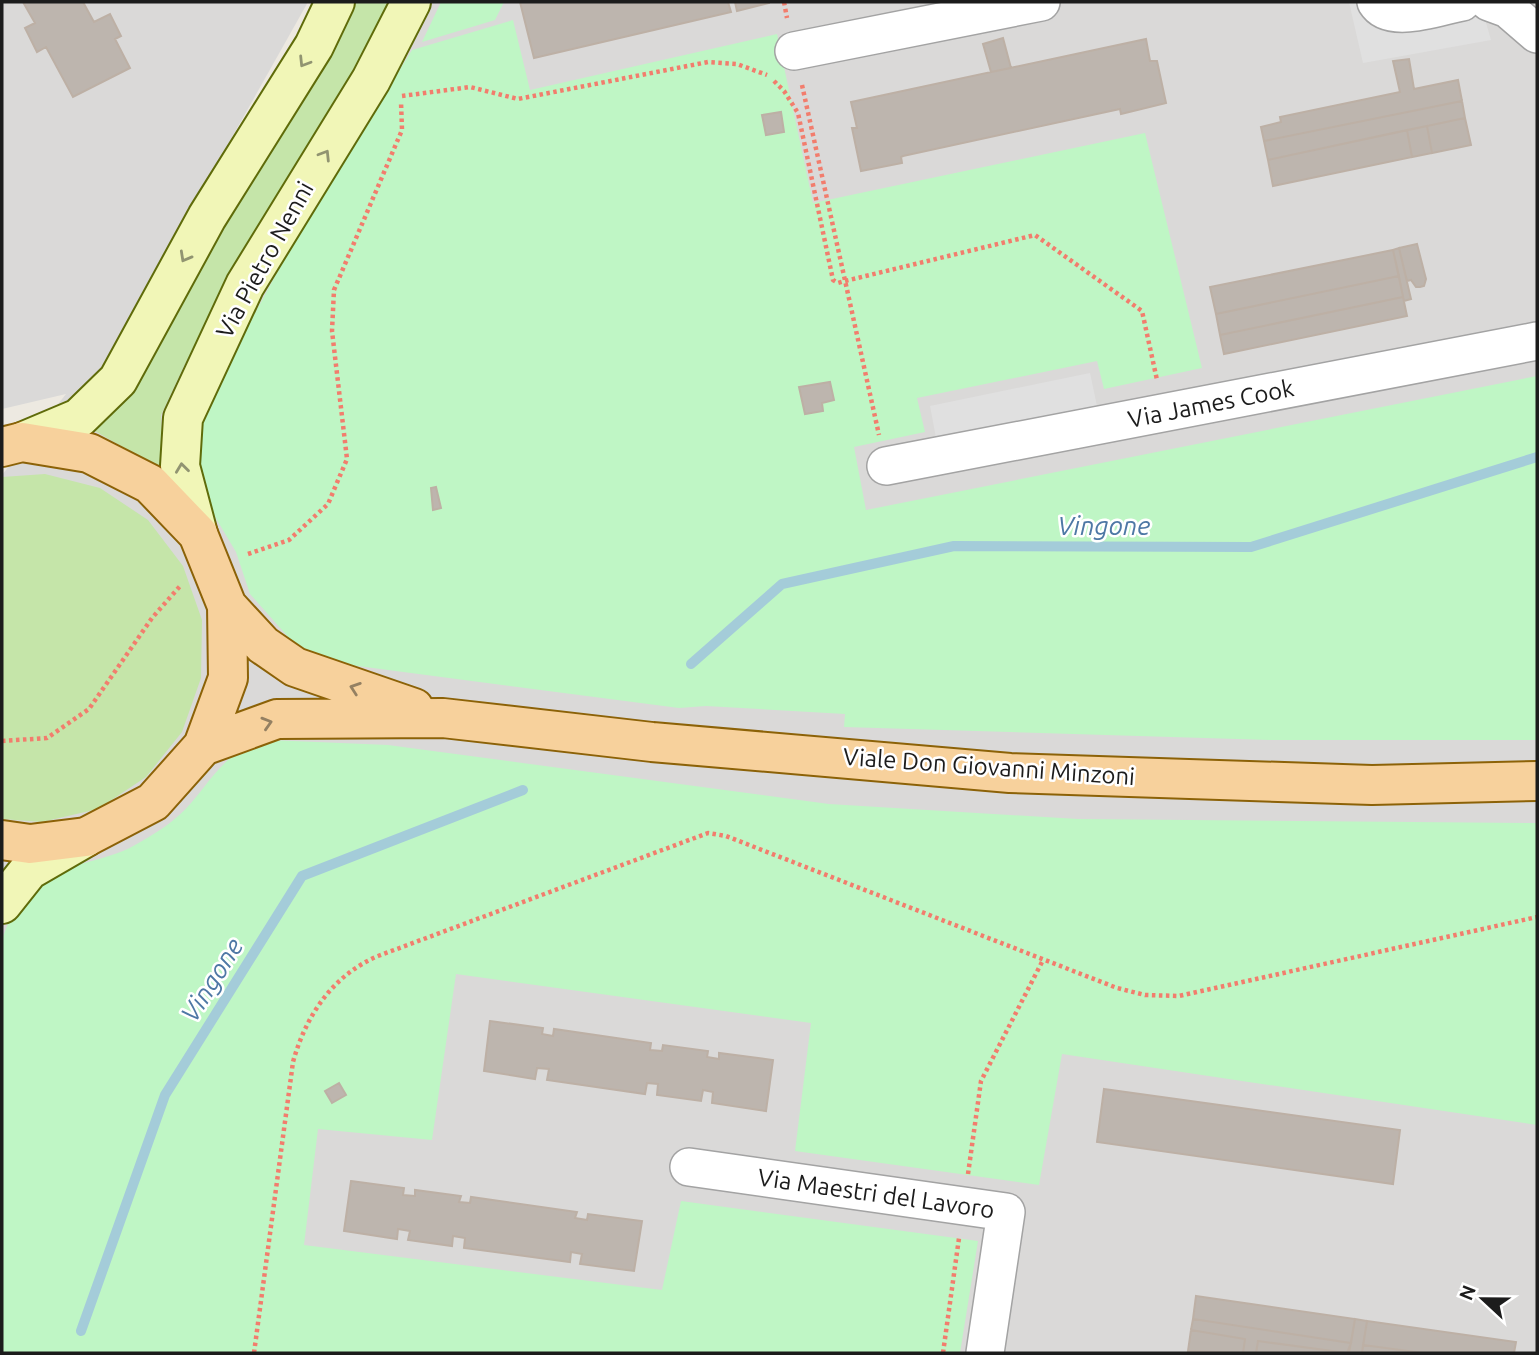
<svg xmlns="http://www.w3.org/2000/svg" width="1539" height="1355" font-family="Ubuntu,sans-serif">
	<rect width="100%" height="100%" fill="#ede9e1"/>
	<path fill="#dad9d8" d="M2 2H308L104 365 369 2H1537V1353H2V475L66 394 2 409Z"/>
	<path fill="#c5e5a9" d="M354 2H394L383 32 261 225 184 366 161 415 163 470 93 430 209 249 332 45Z
		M45 474 100 488 148 520 183 566 202 620 201 678 182 732 146 777 98 809 42 822 2 819V477Z"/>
	<path fill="#bff6c5" d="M441 2H504L495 20 422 42Z
		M513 20 530 90 777 34 813 203 1145 133 1202 368 1104 389 1097 361 917 398 925 432 854 447 866 510 1537 376V740H1270L844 727 845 714 706 706 679 708 350 665 314 655 290 639 250 594 236 552 211 510 195 458 200 428 210 396 306 219 412 50Z
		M269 740 388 745 829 804 1078 819 1537 823V1125L1062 1054 1039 1185 795 1151 811 1023 456 974 432 1140 318 1129 304 1245 662 1290 681 1201 978 1241 960 1353H2V940C8 921 17 903 31 888 55 863 105 863 135 845 155 834 176 821 191 803 205 787 217 768 234 755 244 748 258 745 269 740Z"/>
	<path fill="#e0e0e0" d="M1349 2H1480L1491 40 1363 63Z
		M1090 373 1097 406 936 438 930 406Z"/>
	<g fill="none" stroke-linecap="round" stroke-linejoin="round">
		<path stroke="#a4ccd9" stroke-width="10" d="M691 664 782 584 954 546 1251 547 1537 457
			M81 1331 165 1095 302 876 523 790"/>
	</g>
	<path fill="#bdb5ae" stroke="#bdb0a5" stroke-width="2" d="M23 2H83L94 22 110 14 121 36 115 39 130 68 73 97 46 47 37 52 25 28 35 23Z
		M520 2H728L731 12 534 58Z
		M735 2H769V3L737 11Z
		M1003 38 1011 68 991 72 983 44Z
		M1146 39 1150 61H1157L1166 103 1121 114 1120 109 903 156 901 157 902 163 861 171 852 128H857L851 102Z
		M1409 59 1414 89 1458 80 1462 101 1264 141 1261 127 1281 122 1280 117 1400 92 1393 61Z
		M1462 101 1465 118 1268 160 1264 141Z
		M781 112 784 132 766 135 762 115Z
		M1465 118 1471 145 1432 153 1427 126Z
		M1427 126 1432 153 1412 157 1407 130Z
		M1407 130 1412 157 1273 186 1268 160Z
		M1417 244 1426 279 1424 286 1420 287H1416L1411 280 1407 281 1399 248Z
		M1399 248 1411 299 1404 301 1393 250Z
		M1393 250 1399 276 1216 314 1210 287Z
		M1399 276 1403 297 1220 335 1216 314Z
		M1403 297 1407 316 1224 354 1220 335Z
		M830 382 834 400 822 403 823 411 805 414 799 387Z
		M436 487 441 508 433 510 431 488Z
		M490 1021 543 1028 542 1034 553 1036 554 1029 651 1043 650 1050 662 1051 663 1045 708 1051 707 1057 719 1059V1053L773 1060 766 1111 712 1103 713 1092 703 1090 701 1101 657 1095 658 1084 647 1083 645 1094 547 1080 549 1069 537 1068 535 1079 484 1071Z
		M339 1083 346 1095 332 1103 325 1091Z
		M1104 1089 1400 1130 1393 1184 1097 1142Z
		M351 1181 404 1188 403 1195 415 1196V1190L461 1196 459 1202 470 1203 471 1197 577 1212 575 1218 587 1220 588 1214 642 1221 634 1271 580 1264 582 1254 571 1252 570 1262 464 1248 465 1238 453 1236 452 1246 408 1240 410 1231 398 1229 397 1239 344 1231Z
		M1196 1296 1355 1319 1351 1343 1193 1319Z
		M1193 1319 1351 1343 1347 1353 1258 1341 1256 1353H1243L1245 1339 1191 1330Z
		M1355 1319 1367 1321 1362 1353H1349Z
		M1367 1321 1516 1342 1514 1353H1423L1363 1345Z
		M1191 1330 1245 1339 1243 1353 1188 1351Z
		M1258 1341 1347 1353H1256Z
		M1363 1345 1423 1353H1362Z"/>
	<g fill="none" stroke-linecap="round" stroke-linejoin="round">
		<defs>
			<path id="street" d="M1376 2C1390 25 1439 6 1462 2
				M1489 2 1508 9 1537 34
				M794 51 1041 2
				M886 466 1537 341
				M689 1167 1006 1212 985 1353"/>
			<path id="secondary" d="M22 442 79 418 118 380 207 217 314 46 335 2
				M198 534 180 466 183 418 245 285 371 80 411 2
				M2 904 29 870 86 837"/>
			<path id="primary" d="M2 447 22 442 89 453 150 484 198 534 227 606 228 678 203 746 153 802 86 837 30 844 2 840
				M227 606 263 645 295 667 414 708
				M203 746 277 719 443 718 652 742 1010 773 1372 785 1537 781"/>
		</defs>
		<use href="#street" stroke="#a3a3a3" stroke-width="40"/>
		<use href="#secondary" stroke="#5f6b0a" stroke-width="42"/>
		<use href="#primary" stroke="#8c6207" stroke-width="42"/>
		<path stroke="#f27d6d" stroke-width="4.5" stroke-dasharray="3.5 3.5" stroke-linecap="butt" d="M784 2 787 18
			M774 81 784 91 798 113 833 280 838 283 845 281 1035 235 1142 311 1157 380
			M802 85 879 435
			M402 96 470 87 518 99 708 62 737 64 767 75
			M248 554 289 540 328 504 347 459 332 331 334 290 402 130 401 102
			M2 741 47 738 89 709 152 618 181 585
			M968 1174 981 1081 1043 960
			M254 1353 293 1062C306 1015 333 975 378 956L708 833 726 836 1117 988 1145 995 1179 996 1537 917
			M943 1353 959 1238"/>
		<use href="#street" stroke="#fff" stroke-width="37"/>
		<use href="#secondary" stroke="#f1f6b7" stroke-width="38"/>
		<use href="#primary" stroke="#f7d19c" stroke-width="38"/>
	</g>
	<defs><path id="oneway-chevron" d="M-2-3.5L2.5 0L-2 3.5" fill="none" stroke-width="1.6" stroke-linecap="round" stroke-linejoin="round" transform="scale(1.75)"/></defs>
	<g stroke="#919471">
		<use href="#oneway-chevron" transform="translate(304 62) rotate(122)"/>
		<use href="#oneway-chevron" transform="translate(325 155) rotate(-58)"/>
		<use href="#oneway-chevron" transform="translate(185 257) rotate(119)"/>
		<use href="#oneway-chevron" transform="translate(182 468) rotate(-97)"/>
	</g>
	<g stroke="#948062">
		<use href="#oneway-chevron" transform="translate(355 688) rotate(-161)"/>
		<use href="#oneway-chevron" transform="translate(267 723) rotate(-17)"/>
	</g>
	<g text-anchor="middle" stroke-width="5" stroke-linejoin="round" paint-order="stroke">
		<g font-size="24" fill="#1c1c1c" stroke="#fff">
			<text transform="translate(265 260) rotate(-61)" y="8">Via Pietro Nenni</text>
			<text transform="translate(1211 404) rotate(-11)" y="8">Via James Cook</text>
			<text transform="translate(989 767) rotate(4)" y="8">Viale Don Giovanni Minzoni</text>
			<text transform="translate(876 1194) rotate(8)" y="8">Via Maestri del Lavoro</text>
		</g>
		<g font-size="26" font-style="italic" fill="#4e78a5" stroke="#fff">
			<text x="1104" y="535">Vingone</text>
			<text transform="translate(212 980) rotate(-58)" y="9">Vingone</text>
		</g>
	</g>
	<rect width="1539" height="1355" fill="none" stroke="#1c1c1c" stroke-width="7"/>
	<g transform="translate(1483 1299) rotate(292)" stroke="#ffffff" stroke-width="5" paint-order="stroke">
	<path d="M0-5L12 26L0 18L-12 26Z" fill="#1c1c1c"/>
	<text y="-10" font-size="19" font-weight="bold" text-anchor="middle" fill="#1c1c1c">N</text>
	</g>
</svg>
